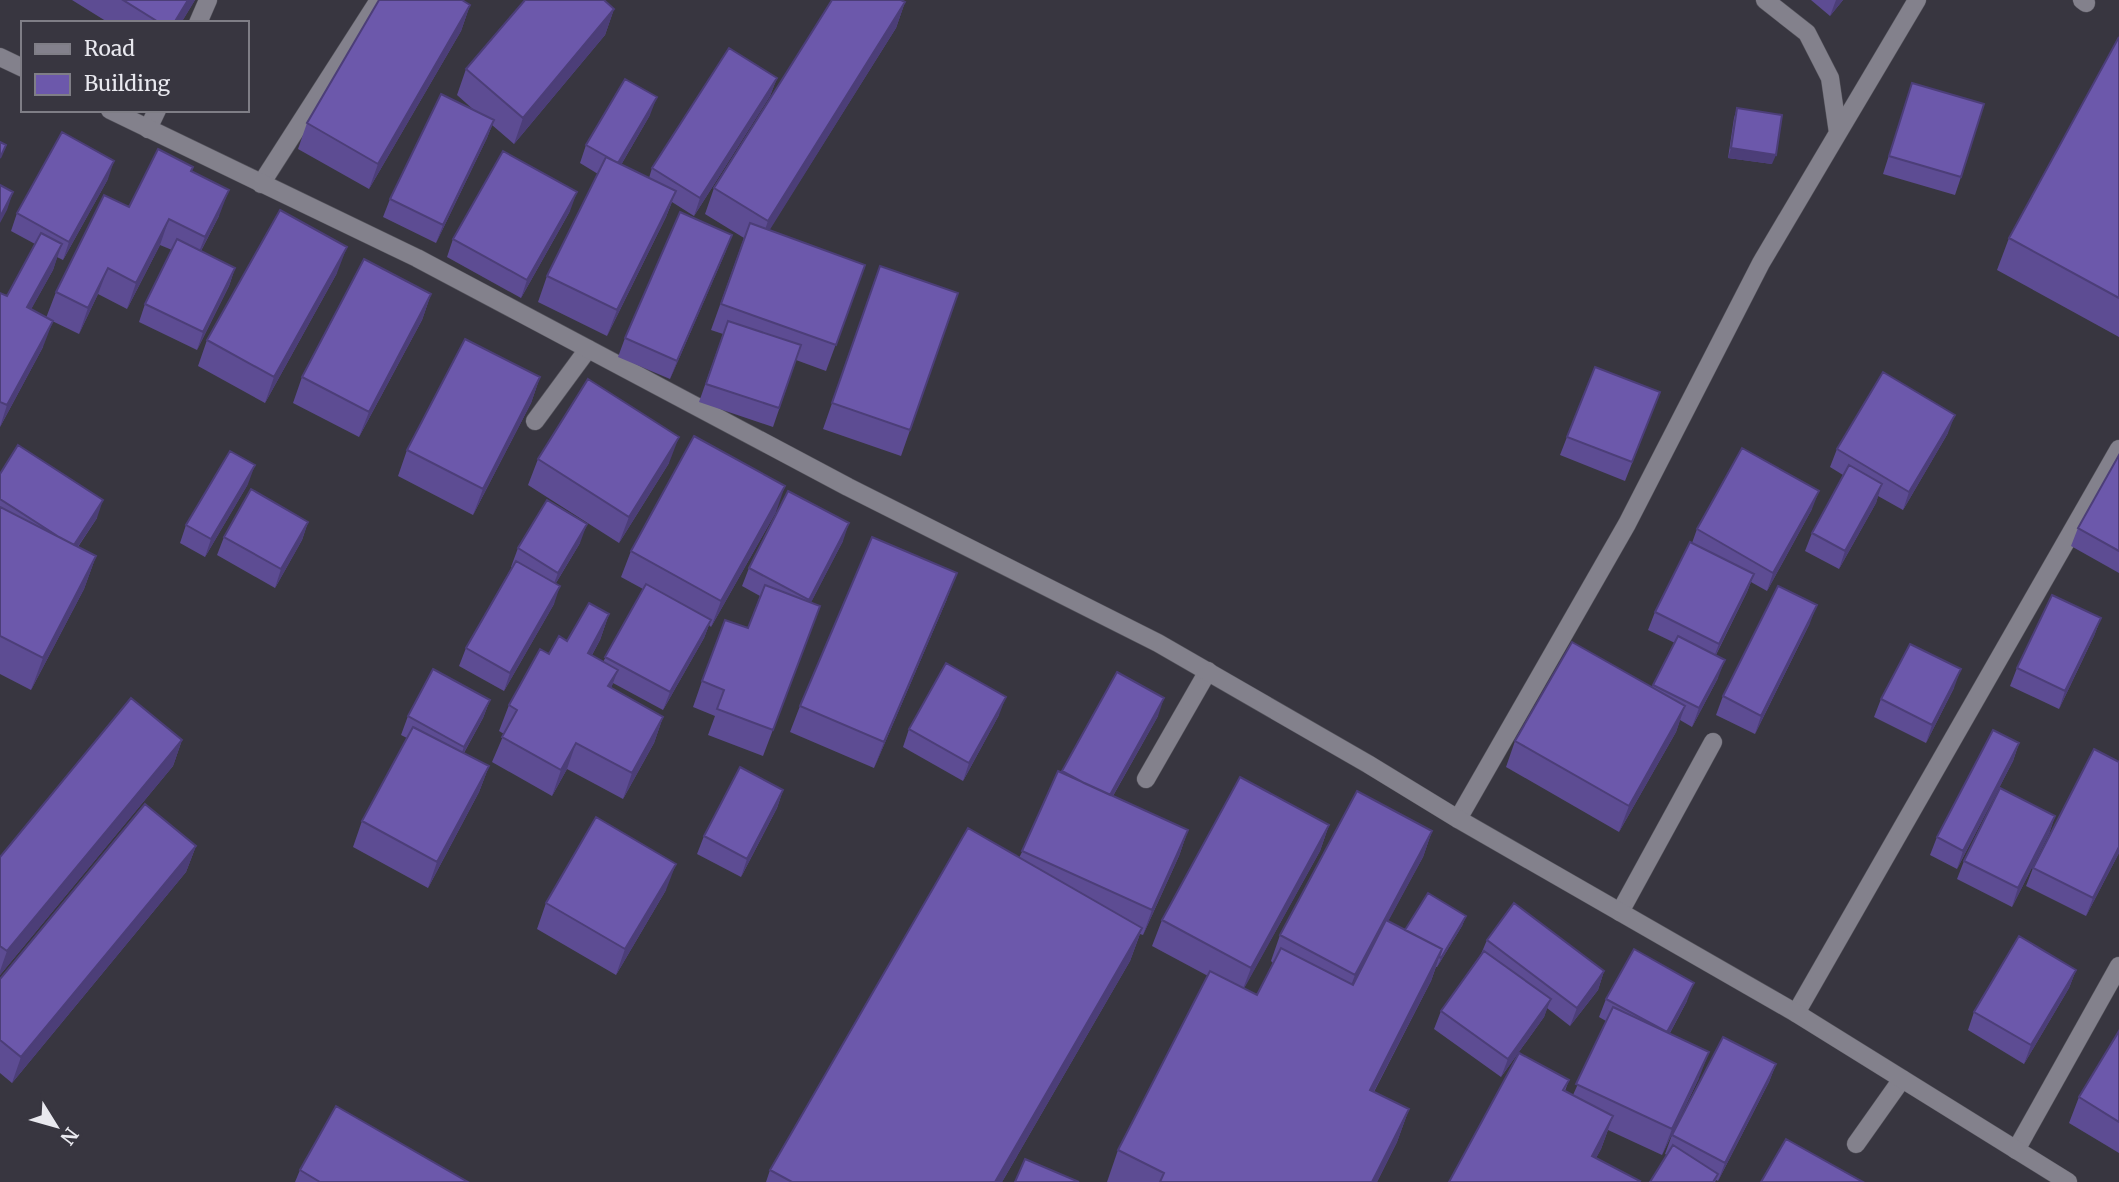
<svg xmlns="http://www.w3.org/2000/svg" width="2119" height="1182" font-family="Merriweather,serif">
	<rect width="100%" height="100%" fill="#383640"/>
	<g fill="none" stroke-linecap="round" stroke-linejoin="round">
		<defs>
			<path id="service" d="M2082 0 2086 3
				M198 23 208 0
				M148 129 157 110
				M535 421 588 349
				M1146 779 1208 671
				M1620 912 1713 742
				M1856 1144 1902 1079"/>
			<path id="minor" d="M1838 133 1917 0
				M261 184 379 0
				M1458 819 1627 524 1761 263 1838 133 1830 78 1807 33 1765 0
				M1796 1013 2119 449
				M2016 1150 2119 966"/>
			<path id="tertiary" d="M0 57 23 68
				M110 110 417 258 848 487 1158 643 1368 764 1458 819 1796 1013 2068 1182"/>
		</defs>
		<use href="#service" stroke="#54535b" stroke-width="19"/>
		<use href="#minor" stroke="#54535b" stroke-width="19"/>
		<use href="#tertiary" stroke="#54535b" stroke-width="19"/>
		<use href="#service" stroke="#83818c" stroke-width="18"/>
		<use href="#minor" stroke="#83818c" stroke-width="18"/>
		<use href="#tertiary" stroke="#83818c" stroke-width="18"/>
	</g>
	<path fill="#5d4c93" d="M72 0H195L181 23H109Z
		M1811 0H1843L1830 16Z
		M905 2 896 28 769 230 865 265 826 371 796 360 773 427 699 402 723 334 711 330 744 238 705 214 714 188Z
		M470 5 461 31 369 189 298 149 307 123Z
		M614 9 605 35 514 144 492 125 487 138 436 243 383 217 390 199 475 111 457 95 466 69Z
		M2119 37V337L1997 270 2009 238Z
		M777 78 770 96 694 216 672 202 666 217 607 336 538 302 547 276 598 174 580 163 586 145 650 115 621 165 649 178 652 168Z
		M1912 83 1961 177 1955 195 1883 174Z
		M1737 108 1772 164 1728 158 1734 118Z
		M192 171 219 216 201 251 235 268 229 286 197 350 139 322 145 304 172 250 160 245 127 309 98 294 79 334 46 318 56 292 129 207Z
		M108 179 63 260 57 257 53 270 31 309 43 347 0 427V293L7 296 35 244 11 231 17 213Z
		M570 211 521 298 447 257 453 239Z
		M732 235 725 253 670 379 618 357 625 338Z
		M880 266 958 293 901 456 823 429Z
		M337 273 265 403 198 366 207 340Z
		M431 294 422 320 359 437 293 403 302 377Z
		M540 377 531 403 473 515 398 476 407 450Z
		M1653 410 1625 481 1560 455 1567 437Z
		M1948 433 1903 510 1878 496 1876 503 1839 569 1805 551 1812 533 1843 475 1830 467 1837 449Z
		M2119 455V573L2071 546 2078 528Z
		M538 459 669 463 619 543 528 485Z
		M0 474 97 518 78 547 96 556 84 589 31 690 0 674Z
		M248 484 205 557 180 543 186 525Z
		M1812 509 1767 591 1751 582 1747 592 1716 655 1718 678 1692 727 1680 720 1676 732 1619 832 1506 767 1515 741 1652 687 1675 643 1648 630 1655 612 1692 543 1697 529Z
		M776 512 711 627 709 625 704 638 663 710 613 683 611 688 663 717 654 743 623 799 567 769 552 796 492 762 504 734 499 731 509 705 549 654 609 614 600 640 592 655 603 662 643 589 621 577 631 551Z
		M308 522 302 540 275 588 217 555 224 537Z
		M843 541 811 602 820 606 763 756 708 735 715 716 693 707 702 681 748 628 760 596 742 586 749 568Z
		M580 543 556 583 554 604 504 691 459 666 466 648 512 567H511L518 548Z
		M947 599 874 768 790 732 800 706Z
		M2101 618 2094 636 2059 709 2010 686 2017 668Z
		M1810 623 1755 734 1716 715 1723 696Z
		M1117 672 1158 716 1113 796 1188 830 1179 856 1143 935 1140 934 1130 961 1002 1182H766L770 1170 1019 858 1061 773Z
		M1954 688 1926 743 1874 717 1881 699Z
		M490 700 483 718 464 753 489 766 479 792 428 888 353 847 362 821 407 738 401 735 408 716Z
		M999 715 963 781 903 747 909 729Z
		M182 740 173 766 0 975V857Z
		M2019 743 2013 761 1957 869 1930 855 1937 837Z
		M2119 762V853L2086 916 2026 886 2033 868Z
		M783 790 777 808 741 877 697 854 704 836Z
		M2055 816 2049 834 2012 907 1957 879 1964 861Z
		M1329 825 1320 851 1244 988 1257 995 1273 963 1271 961 1280 935 1432 831 1423 857 1388 921 1405 930 1466 916 1462 926 1437 967H1436L1431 981 1374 1092 1409 1109 1397 1142 1377 1182H1107L1118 1150 1208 976 1152 946 1162 920Z
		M196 846 186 872 12 1083 0 1073V979Z
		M666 890 616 975 537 929 546 903Z
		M1487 940 1604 971 1598 990 1570 1026 1547 1008 1544 1017 1501 1077 1434 1029 1441 1011 1481 954Z
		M2076 970 2069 988 2024 1064 1968 1030 1974 1012Z
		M1606 999 1687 1001 1670 1033 1699 1078 1662 1155 1608 1130 1601 1149 1596 1158 1449 1182 1569 1080 1565 1091 1573 1095 1606 1021 1599 1017Z
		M2119 1031V1153L2069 1123 2079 1097Z
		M1776 1064 1769 1082 1718 1181 1716 1180 1715 1182H1650L1667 1155 1665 1154 1672 1135Z
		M300 1170 468 1182H295Z"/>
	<path fill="#4c3e78" d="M188 0H195L181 23H174Z
		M1836 0H1843L1830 16Z
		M905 2 896 28 759 247 768 221Z
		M470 5 461 31 369 189 378 164Z
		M614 9 605 35 514 144 523 118Z
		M777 78 770 96 694 216 700 198Z
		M657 97 650 115 611 182 618 164Z
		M494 120 487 138 436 243 443 225Z
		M1731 148 1776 155 1772 164 1728 158Z
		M114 161 108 179 63 260 69 242Z
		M229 190 219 216 195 262 205 237Z
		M676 191 666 217 607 336 617 310Z
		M13 192 7 210 0 223V217Z
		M577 192 570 211 521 298 527 280Z
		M169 219 160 245 127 309 136 283Z
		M732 235 725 253 670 379 677 361Z
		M62 244 53 270 18 333 27 307Z
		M347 247 337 273 265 403 274 377Z
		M108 268 98 294 79 334 88 308Z
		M235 268 229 286 197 350 203 332Z
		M431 294 422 320 359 437 369 412Z
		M53 321 43 347 0 427 7 405Z
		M540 377 531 403 473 515 483 489Z
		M1955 415 1948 433 1903 510 1909 492Z
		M679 437 669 463 619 543 629 517Z
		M255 465 248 484 205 557 211 539Z
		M1882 484 1876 503 1839 569 1845 551Z
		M785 486 776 512 711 627 721 601Z
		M1819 491 1812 509 1767 591 1773 573Z
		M103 500 97 518 66 564 73 546Z
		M308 522 302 540 275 588 281 569Z
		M849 523 843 541 803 618 809 600Z
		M587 524 580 543 551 591 558 573Z
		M96 556 84 589 31 690 43 658Z
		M957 573 947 599 874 768 884 742Z
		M1754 574 1747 592 1712 662 1719 644Z
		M560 586 554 604 504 691 510 673Z
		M1817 605 1810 623 1755 734 1761 716Z
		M609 614 600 640 579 679 588 653Z
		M2101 618 2094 636 2059 709 2065 691Z
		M711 620 704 638 663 710 670 692Z
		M1725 660 1718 678 1692 727 1699 708Z
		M1961 669 1954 688 1926 743 1932 725Z
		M618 670 608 696V686Z
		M1006 697 999 715 963 781 969 763Z
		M1164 698 1158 716 1102 815 1108 797Z
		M490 700 483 718 457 765 464 747Z
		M1685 706 1676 732 1619 832 1629 806Z
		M663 717 654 743 623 799 632 773Z
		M182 740 173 766 0 975V971L7 951Z
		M576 743 567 769 552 796 561 770Z
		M2019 743 2013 761 1957 869 1963 851Z
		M489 766 479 792 428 888 437 862Z
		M783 790 777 808 741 877 747 859Z
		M2055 816 2049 834 2012 907 2018 888Z
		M1329 825 1320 851 1241 994 1251 968Z
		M1188 830 1179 856 1143 935 1152 910Z
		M1432 831 1423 857 1345 1001 1355 975Z
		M196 846 186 872 12 1083 21 1057Z
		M2119 847V853L2086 916 2093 898Z
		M676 864 666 890 616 975 625 949Z
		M1466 916 1462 926 1437 967 1441 958Z
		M1142 928 1130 961 1002 1182H995Z
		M1442 949 1431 981 1358 1122 1370 1090Z
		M2076 970 2069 988 2024 1064 2031 1045Z
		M1604 971 1598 990 1570 1026 1577 1008Z
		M1694 983 1687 1001 1660 1051 1667 1033Z
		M1551 999 1544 1017 1501 1077 1508 1059Z
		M1709 1052 1699 1078 1662 1155 1672 1129Z
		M1776 1064 1769 1082 1718 1181 1725 1163Z
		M1409 1109 1397 1142 1377 1182H1372Z
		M1613 1116 1601 1149 1583 1182 1592 1156Z"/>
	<path fill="#6c58ab" stroke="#4c3e78" stroke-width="2" d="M123 0H188L174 23H160Z
		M379 0H462L470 5 378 164 307 123Z
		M525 0H604L614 9 523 118 466 69Z
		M832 0H901L905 2 768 221 714 188Z
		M2119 37V298L2009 238Z
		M729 48 777 78 700 198 652 168Z
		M625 79 657 97 618 163 586 145Z
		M1912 83 1984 104 1961 177 1889 156Z
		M441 94 494 120 443 225 390 199Z
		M1737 108 1782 115 1776 155 1731 148Z
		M62 132 114 161 69 242 17 213Z
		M0 142 6 145 0 158Z
		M158 149 193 167 191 171 229 190 205 237 169 219 136 283 108 268 88 308 56 292 104 195 129 207Z
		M503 151 577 192 527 280 453 239Z
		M606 157 676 191 617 310 547 276Z
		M0 185 13 192 0 217Z
		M280 210 347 247 274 377 207 340Z
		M680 212 732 235 677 361 625 338Z
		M750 223 865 265 836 345 721 304Z
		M41 233 62 244 27 307 53 321 7 405 0 402V293L7 296Z
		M177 239 235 268 203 332 145 304Z
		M364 259 431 294 369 412 302 377Z
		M880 266 958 293 910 430 832 403Z
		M728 321 801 345 779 408 706 384Z
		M465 339 540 377 483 489 407 450Z
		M1595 367 1660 392 1632 462 1567 437Z
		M1883 372 1955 415 1909 492 1837 449Z
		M588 379 679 437 629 517 538 459Z
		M694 436 785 486 721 601 631 551Z
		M18 445 103 500 74 545 59 537 0 499V474Z
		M1742 448 1819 491 1773 573 1697 529Z
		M230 451 255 465 211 539 186 525Z
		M2119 455V551L2078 528Z
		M1849 465 1882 484 1845 551 1812 533Z
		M251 489 308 522 281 569 224 537Z
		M788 491 849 523 809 600 749 568Z
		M547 500 587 524 558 573 518 548Z
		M0 507 96 556 43 658 0 636Z
		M872 537 957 573 884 742 800 706Z
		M1690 542 1754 574 1719 644 1655 612Z
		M516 561 560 586 510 673 466 648Z
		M646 584 711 620 670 692 605 657Z
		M765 585 820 606 773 730 717 709 724 690 702 681 725 620 748 628Z
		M1778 586 1817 605 1761 716 1723 696Z
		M2052 595 2101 618 2065 691 2017 668Z
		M589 603 609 614 588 653 618 670 608 686 663 717 632 773 576 743 561 770 502 737 517 710 509 705 540 649 549 654 559 636 567 641Z
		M1678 636 1725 660 1699 708 1653 685Z
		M1572 642 1685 706 1629 806 1515 741Z
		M1910 644 1961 669 1932 725 1881 699Z
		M946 663 1006 697 969 763 909 729Z
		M433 669 490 700 464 747 408 716Z
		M1117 672 1164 698 1110 795 1084 783 1062 771Z
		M131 698 182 740 7 951 0 946V857Z
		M413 727 489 766 437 862 362 821Z
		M1993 730 2019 743 1963 851 1937 837Z
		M2094 749 2119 762V847L2093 898 2033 868Z
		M740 767 783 790 747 859 704 836Z
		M1058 771 1188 830 1152 910 1022 851Z
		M1240 777 1329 825 1251 968 1162 920Z
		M2000 788 2055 816 2018 888 1964 861Z
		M1357 791 1432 831 1355 975 1280 935Z
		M145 804 196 846 21 1057 0 1040V979Z
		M596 817 676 864 625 949 546 903Z
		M968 828 1142 928 995 1182H792L770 1170Z
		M1428 893 1466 916 1441 958 1439 957 1442 949 1405 930Z
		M1514 903 1604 971 1577 1008 1487 940Z
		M1386 920 1442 949 1370 1090 1409 1109 1372 1182H1160L1164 1173 1118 1150 1210 971 1257 995 1281 948 1353 985Z
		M2019 936 2076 970 2031 1045 1974 1012Z
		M1634 949 1694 983 1667 1032 1606 999Z
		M1484 951 1551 999 1508 1059 1441 1011Z
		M1613 1007 1709 1052 1672 1129 1576 1084Z
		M2119 1031V1122L2079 1097Z
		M1723 1037 1776 1064 1725 1163 1672 1135Z
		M1519 1053 1569 1080 1563 1090 1613 1116 1592 1156 1640 1181 1639 1182H1449Z
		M336 1106 468 1182H320L300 1170Z
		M1786 1139 1863 1182H1761Z
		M1673 1145 1718 1174 1713 1182H1650Z
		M1025 1159 1079 1182H1015Z"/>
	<rect x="21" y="21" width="228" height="91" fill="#383640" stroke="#7f7e86" stroke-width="2"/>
	<rect x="35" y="44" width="35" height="10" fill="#83818c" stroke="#7f7e86" stroke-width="2"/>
	<text x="84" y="56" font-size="21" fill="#e9e9ef">Road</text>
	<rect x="35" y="74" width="35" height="21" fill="#6c58ab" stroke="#7f7e86" stroke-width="2"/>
	<text x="84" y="91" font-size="21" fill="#e9e9ef">Building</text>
	<g transform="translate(56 1126) rotate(127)" stroke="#383640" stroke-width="5" paint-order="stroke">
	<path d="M0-5L12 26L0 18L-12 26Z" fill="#e9e9ef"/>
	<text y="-10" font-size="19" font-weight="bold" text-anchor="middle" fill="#e9e9ef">N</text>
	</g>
</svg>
